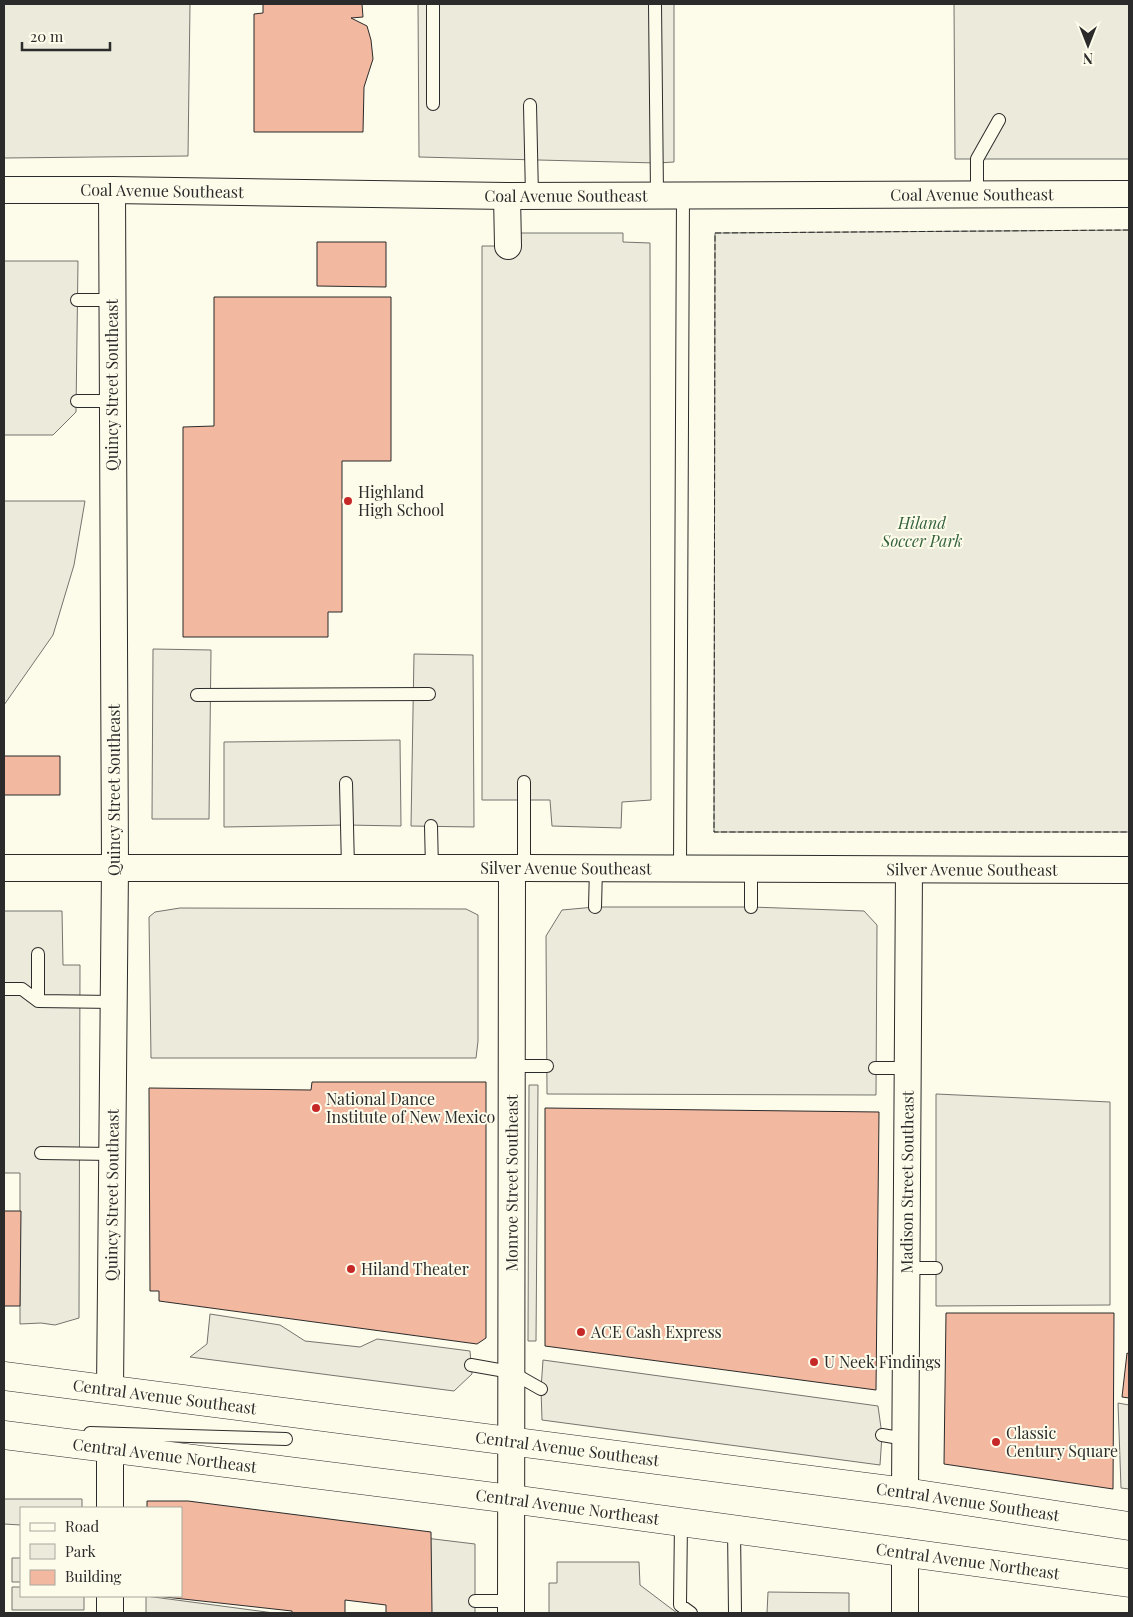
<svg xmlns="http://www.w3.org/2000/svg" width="1133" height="1617" font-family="'Playfair Display',serif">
	<rect width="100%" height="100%" fill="#fdfbea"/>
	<path fill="#ecebdb" stroke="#74746e" d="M4 4H190L188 156 4 158Z
		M1129 230V832H714L715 233Z
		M4 501H85L74 565 53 635 4 705Z"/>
	<path fill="#eceadb" stroke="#74746e" d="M418 4H674V162L657 163 419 157Z
		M954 4H1129V159H955Z
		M518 233H623V242L650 243 651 800 622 802 621 828 552 826 550 800H482V246H508Z
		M4 261H78L76 412 53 435H4Z
		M153 649 211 650 209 819H152Z
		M414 654 473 655 474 827 411 826Z
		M400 740 401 826 347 825 224 827V742Z
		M595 907H751L864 911 877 925 876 1095 547 1094 546 936 562 910Z
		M180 908 466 909 478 915V1041L476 1058H151L149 917 155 912Z
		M4 911H62L63 965H80L79 1318 55 1325 41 1323 20 1324V1173H4Z
		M529 1085H538L536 1341H528Z
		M936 1094 1110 1102V1305L936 1306Z
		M210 1314 280 1325 305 1341 360 1347 377 1339 470 1351 472 1374 454 1391 190 1357 207 1344Z
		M543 1360 878 1406 882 1435 880 1465 542 1420 541 1389Z
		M1118 1403 1129 1405V1489L1121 1488Z
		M4 1499H82V1508H21V1525L4 1524Z
		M417 1537 475 1544V1613H416Z
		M12 1558H21V1582H12Z
		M557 1562H639L640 1585 677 1613H549V1583H557Z
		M12 1587H21V1596H84V1610H12Z
		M768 1592 849 1593V1613H767Z
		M146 1596 274 1613H146Z"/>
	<path fill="#f2b8a0" stroke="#2b2b2b" d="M263 4H362L363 17 351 18 367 26 371 40 373 59 364 87 363 132H254V14L263 13Z
		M317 242H386V287L317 286Z
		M214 297H391V461H342V612H328V637H183V427L214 426Z
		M4 756H60V795H4Z
		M312 1082H486V1338L477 1344 159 1301V1291H150L149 1088 311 1090Z
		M545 1108 879 1112 876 1390 545 1346Z
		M4 1211H21L20 1306H4Z
		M946 1313H1114L1113 1489 944 1464Z
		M1127 1353 1129 1354V1398L1122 1397Z
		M147 1501H188L431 1532 432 1613H386V1605L345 1600V1613H292V1611L156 1596H181V1508H147Z"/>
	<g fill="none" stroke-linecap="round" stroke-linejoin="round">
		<defs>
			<path id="service" d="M433 4V104
				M655 4 657 195
				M530 105 532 196
				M977 194V159L999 120
				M77 300H112
				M77 401H112
				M197 695 429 694
				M524 782V868
				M346 783 348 868
				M431 826 432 868
				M680 869 683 195
				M751 869V907
				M595 907 596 868
				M38 954V1001
				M4 989H22L38 1001 114 1002
				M511 1066H547
				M875 1068H908
				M41 1153 112 1154
				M907 1268H936
				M471 1365 511 1372 541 1389
				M90 1433 286 1439
				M882 1435 905 1439
				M681 1522 680 1605 691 1613
				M734 1529 735 1613
				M475 1601H511"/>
			<g id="minor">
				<path id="s1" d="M4 190H112L507 196 1129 194"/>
				<path d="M507 196 508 246"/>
				<path id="s2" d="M4 868H524L1129 870"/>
				<path id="s3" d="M110 1389 115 868 112 190"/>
				<path id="s4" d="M905 1492 909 870"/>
				<path d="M110 1508V1448"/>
				<path d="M905 1552V1613"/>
				<path d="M110 1596V1613"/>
				<path id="s5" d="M511 1613 512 868"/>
			</g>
			<g id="primary">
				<path id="s6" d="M4 1376 905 1492 1129 1526"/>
				<path id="s7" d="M4 1435 511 1499 1129 1583"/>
			</g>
		</defs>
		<use href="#service" stroke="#2b2b2b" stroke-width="14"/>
		<use href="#minor" stroke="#2b2b2b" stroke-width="28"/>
		<use href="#primary" stroke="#2b2b2b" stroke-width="29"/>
		<use href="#service" stroke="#fdfbea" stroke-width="12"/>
		<use href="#minor" stroke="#fdfbea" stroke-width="26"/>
		<use href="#primary" stroke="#fdfbea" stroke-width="28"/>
		<path stroke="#2b2b2b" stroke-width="1" stroke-dasharray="6 2.5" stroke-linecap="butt" d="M1129 230 715 233 714 832H1129"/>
	</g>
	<g fill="#c62828" stroke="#fdfbea" stroke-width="2">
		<circle cx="348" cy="501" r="5"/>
		<circle cx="316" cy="1108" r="5"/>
		<circle cx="351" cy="1269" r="5"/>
		<circle cx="581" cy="1332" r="5"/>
		<circle cx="814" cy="1362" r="5"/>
		<circle cx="996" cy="1442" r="5"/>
	</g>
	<g text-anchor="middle" stroke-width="4" stroke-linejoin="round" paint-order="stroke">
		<g font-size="16" fill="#2b2b2b" stroke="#fdfbea">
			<text dy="6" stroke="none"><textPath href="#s1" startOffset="158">Coal Avenue Southeast</textPath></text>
			<text dy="6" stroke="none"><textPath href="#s1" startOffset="968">Coal Avenue Southeast</textPath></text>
			<text dy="6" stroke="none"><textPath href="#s1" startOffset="562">Coal Avenue Southeast</textPath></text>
			<text transform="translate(112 385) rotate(-90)" y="6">Quincy Street Southeast</text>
			<text transform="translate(114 790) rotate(-90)" y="6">Quincy Street Southeast</text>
			<text dy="6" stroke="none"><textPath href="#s2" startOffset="562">Silver Avenue Southeast</textPath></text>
			<text dy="6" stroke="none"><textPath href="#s2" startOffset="968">Silver Avenue Southeast</textPath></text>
			<text dy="6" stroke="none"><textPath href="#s4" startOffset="310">Madison Street Southeast</textPath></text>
			<text dy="6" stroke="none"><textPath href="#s5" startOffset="430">Monroe Street Southeast</textPath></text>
			<text dy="6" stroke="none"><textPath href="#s3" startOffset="194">Quincy Street Southeast</textPath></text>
			<text dy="6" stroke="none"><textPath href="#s6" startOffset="162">Central Avenue Southeast</textPath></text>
			<text dy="6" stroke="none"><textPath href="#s6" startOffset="568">Central Avenue Southeast</textPath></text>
			<text dy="6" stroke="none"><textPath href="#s7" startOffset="162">Central Avenue Northeast</textPath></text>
			<text dy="6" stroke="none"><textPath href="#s6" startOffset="972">Central Avenue Southeast</textPath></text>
			<text dy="6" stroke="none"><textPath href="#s7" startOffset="568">Central Avenue Northeast</textPath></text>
			<text dy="6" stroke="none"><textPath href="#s7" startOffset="972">Central Avenue Northeast</textPath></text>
		</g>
		<g font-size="16" fill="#2b2b2b" stroke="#fdfbea" text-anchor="start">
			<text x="358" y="498">Highland<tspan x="358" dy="18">High School</tspan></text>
			<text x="326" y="1105">National Dance<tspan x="326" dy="18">Institute of New Mexico</tspan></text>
			<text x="361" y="1275">Hiland Theater</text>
			<text x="591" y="1338">ACE Cash Express</text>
			<text x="824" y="1368">U Neek Findings</text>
			<text x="1006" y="1439">Classic<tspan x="1006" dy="18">Century Square</tspan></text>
		</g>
		<g font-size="16" font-style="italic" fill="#34623c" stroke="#fdfbea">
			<text x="922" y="529">Hiland<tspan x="922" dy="18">Soccer Park</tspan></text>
		</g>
	</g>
	<rect width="1133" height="1617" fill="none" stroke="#2b2b2b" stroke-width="10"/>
	<rect x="20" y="1507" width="162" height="90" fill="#fdfbea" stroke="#a9a89e"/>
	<rect x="30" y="1523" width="25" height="8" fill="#fdfbea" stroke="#a9a89e"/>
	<text x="65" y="1532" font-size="15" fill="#2b2b2b">Road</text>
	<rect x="30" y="1544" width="25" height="15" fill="#ecebdb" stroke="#a9a89e"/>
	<text x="65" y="1557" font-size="15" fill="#2b2b2b">Park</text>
	<rect x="30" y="1570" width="25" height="15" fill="#f2b8a0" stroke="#a9a89e"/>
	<text x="65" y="1582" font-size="15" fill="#2b2b2b">Building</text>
	<g transform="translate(1088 45) rotate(180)" stroke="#fdfbea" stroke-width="4" paint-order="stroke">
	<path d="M0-4L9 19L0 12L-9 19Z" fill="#2b2b2b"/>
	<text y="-8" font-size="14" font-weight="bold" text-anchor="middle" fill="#2b2b2b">N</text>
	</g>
	<path d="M22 42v8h88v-8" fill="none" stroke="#2b2b2b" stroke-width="2.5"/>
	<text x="30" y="42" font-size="15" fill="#2b2b2b" stroke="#fdfbea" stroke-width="4" paint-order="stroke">20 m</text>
</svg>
